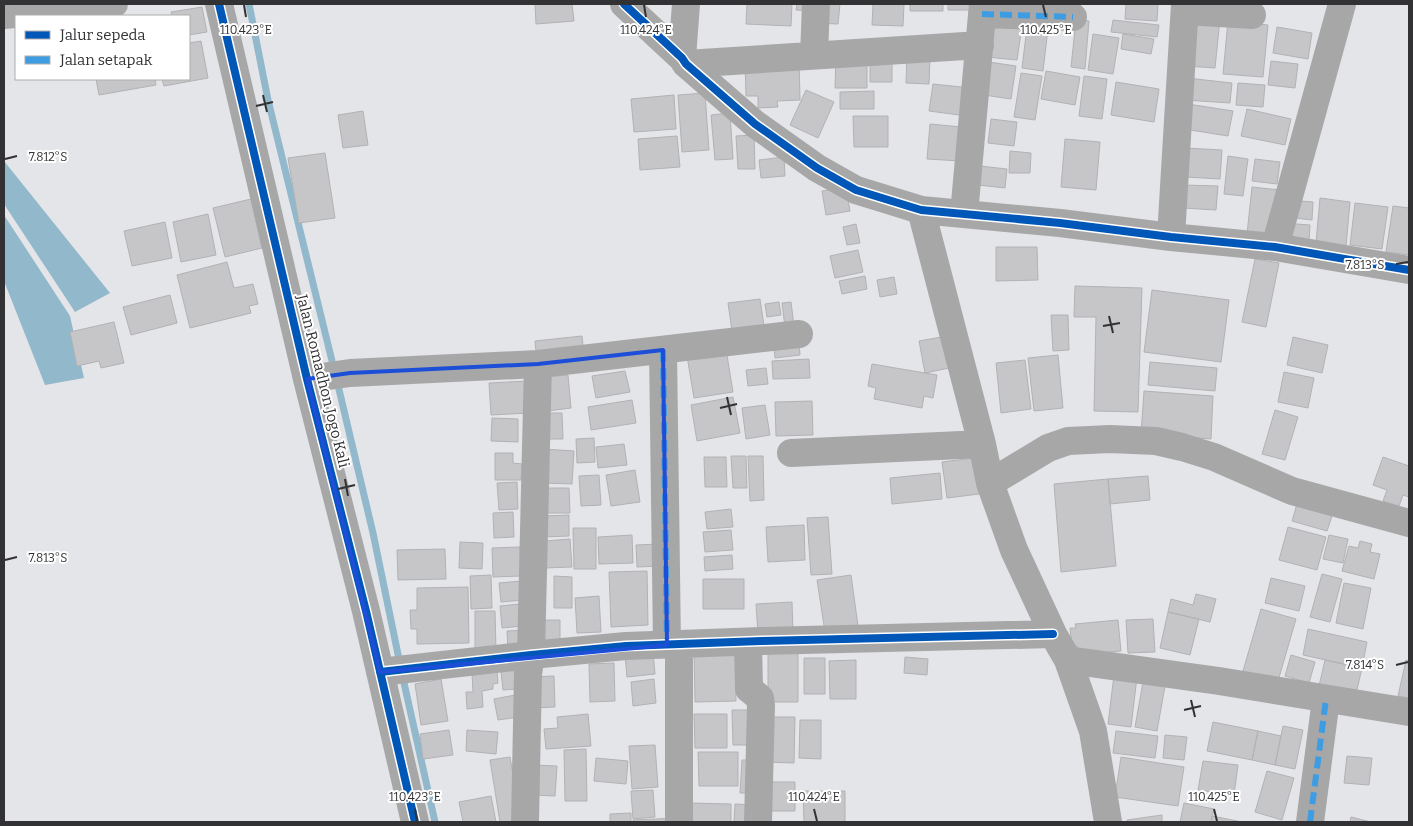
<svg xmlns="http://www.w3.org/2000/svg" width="1413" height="826" font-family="Bitter,serif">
	<rect width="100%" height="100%" fill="#e4e5e9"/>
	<path fill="#92b8cc" d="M4 161 110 293 75 312 4 204Z
		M4 215 70 316 84 378 45 385 4 281Z"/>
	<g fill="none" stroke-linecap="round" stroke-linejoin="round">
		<path stroke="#92b8cc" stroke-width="7" d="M249 4 268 100 334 369
			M337 381 373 533 400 664
			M402 674 435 822"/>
	</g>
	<path fill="#c6c6c9" stroke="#b2b2b4" d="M535 4H572L574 21 536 24Z
		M747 4H792L791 26 746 24Z
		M797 4H814V11L796 10Z
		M818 4H840L838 24 816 23Z
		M873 4H904L903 26 872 25Z
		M910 4H943V11H910Z
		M948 4H977V10H948Z
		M1126 4H1158L1157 21 1125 19Z
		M202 7 207 32 189 35V16H172L171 12Z
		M1191 17 1220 19 1215 68 1186 66Z
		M1076 20 1089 21 1085 69 1071 67Z
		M1113 20 1159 25 1157 37 1111 32Z
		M1228 21 1268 25 1263 77 1223 74Z
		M991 22 1022 26 1017 60 986 57Z
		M1027 27 1048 29 1043 71 1022 68Z
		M1277 27 1312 33 1308 59 1273 53Z
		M1093 34 1119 38 1113 74 1088 70Z
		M1123 34 1154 39 1151 54 1121 49Z
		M201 41 208 78 164 86 162 79H189V43Z
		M907 54 930 55 929 84 906 83Z
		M836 55 867 56V88H835Z
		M799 59 800 100 777 101 778 107 758 108V96H746L745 61Z
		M870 61H892V82H870Z
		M1271 61 1298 64 1295 88 1268 85Z
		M989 62 1016 66 1011 99 984 95Z
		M1046 71 1080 77 1075 105 1041 99Z
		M1021 73 1042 76 1035 120 1014 117Z
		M1084 76 1107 79 1102 119 1079 116Z
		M1187 78 1232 83 1230 103 1185 100Z
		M96 79H160L155 80 156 85 99 95Z
		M1116 82 1159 89 1154 122 1111 115Z
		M1238 83 1265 85 1263 107 1236 105Z
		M933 84 971 88 967 116 929 111Z
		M806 90 834 102 818 138 790 125Z
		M874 91V109H840V92Z
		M705 93 709 150 682 152 678 95Z
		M674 95 676 129 634 132 631 99Z
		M1188 104 1233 111 1228 136 1184 129Z
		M1247 109 1291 119 1285 145 1241 136Z
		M363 111 368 145 343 148 338 115Z
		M730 113 733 159 715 160 711 115Z
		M853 116H888V147H854Z
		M991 119 1017 122 1014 146 988 143Z
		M930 124 962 127 960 161 927 159Z
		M754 135 755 169H738L736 136Z
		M677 136 680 167 640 170 638 139Z
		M1065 139 1100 142 1096 190 1061 187Z
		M1186 148 1222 150 1220 179 1185 177Z
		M1010 151 1031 153 1030 173H1009Z
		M325 153 335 218 299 223 288 158Z
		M1228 156 1248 159 1243 196 1224 194Z
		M784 157 785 176 761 178 759 160Z
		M1255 159 1280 162 1277 184 1252 181Z
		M980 166 1007 169 1005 188 978 185Z
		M1184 185 1218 186 1216 210 1183 208Z
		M1252 187 1280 190 1275 236 1247 234Z
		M846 188 850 211 826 215 822 191Z
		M1320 198 1350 202 1346 246 1316 243Z
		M251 199 262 248 225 257 213 208Z
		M1288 200 1313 202 1312 220 1286 217Z
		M1355 203 1388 207 1382 249 1350 245Z
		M1393 206 1409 208V255L1386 252Z
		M208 214 216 255 181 262 173 222Z
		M165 222 172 258 132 266 124 231Z
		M1283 223 1310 225 1309 241 1281 238Z
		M856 224 860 243 847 245 843 227Z
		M996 247H1037L1038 280 996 281Z
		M858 250 863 272 835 278 830 256Z
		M1255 259 1279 263 1266 327 1242 322Z
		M227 262 234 288 253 284 258 304 249 306 251 313 190 328 177 275Z
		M865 276 867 289 842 294 839 281Z
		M894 277 897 294 880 297 877 280Z
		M1075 286 1142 288 1138 412 1094 411 1096 317H1074Z
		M1152 290 1229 300 1221 362 1144 352Z
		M170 295 177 323 131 335 123 307Z
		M760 299 764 326 732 331 728 303Z
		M779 302 781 315 767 317 765 304Z
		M791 302 794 326 785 327 782 303Z
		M1051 315H1068L1069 350 1053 351Z
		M114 322 124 363 101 368 99 361 77 366 70 332Z
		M582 336 584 356 537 361 535 341Z
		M947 336 954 367 925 373 919 341Z
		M1293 337 1328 345 1322 373 1287 365Z
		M799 342 800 355 775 358 774 344Z
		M726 349 733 392 694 398 687 356Z
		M1058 355 1063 408 1034 411 1028 358Z
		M809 359 810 378 773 379 772 361Z
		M1025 360 1031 409 1001 413 996 363Z
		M1150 362 1217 368 1215 391 1148 385Z
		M872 364 937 375 933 398 924 396 922 408 874 399 876 388 868 386Z
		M766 368 768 384 748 386 746 370Z
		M625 371 630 392 596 398 592 376Z
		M1284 372 1314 378 1308 408 1278 402Z
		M568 375 571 408 547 411 544 377Z
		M528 381 530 413 491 415 489 383Z
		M1144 391 1213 396 1211 439 1141 434Z
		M733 397 740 433 697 441 691 405Z
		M632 400 636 423 591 430 588 407Z
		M812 401 813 435 776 436 775 402Z
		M765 405 770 435 746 439 742 408Z
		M1275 410 1298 417 1285 460 1262 454Z
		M541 413H562L563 439H541Z
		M492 418 518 419V442L491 441Z
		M594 438 595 462 577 463 576 439Z
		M624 444 627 465 598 468 596 447Z
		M543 449 574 451 572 484 542 483Z
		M495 453H513V463L522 464 521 480H495Z
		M731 456H746L747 488H733Z
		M748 456H763L764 500 750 501Z
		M704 457H726L727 487H705Z
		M1383 457 1409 466V497L1403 495 1399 506 1383 501 1387 490 1373 485Z
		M974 458 979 494 947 498 942 462Z
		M635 470 640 502 611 506 606 475Z
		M940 473 942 499 892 504 890 478Z
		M599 475 601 505 581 506 579 476Z
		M1148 476 1150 500 1110 504 1108 479Z
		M1108 479 1116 566 1061 572 1054 484Z
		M517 482 518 509 499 510 497 483Z
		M544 488H569L570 513H544Z
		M1299 497 1335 507 1327 531 1292 521Z
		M731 509 733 527 707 529 705 512Z
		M513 512 514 537 494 538 493 513Z
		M569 515V536L543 537V516Z
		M828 517 832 574 811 575 807 518Z
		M804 525 805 560 768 562 766 527Z
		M1288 527 1326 537 1317 570 1279 560Z
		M573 528H596V569H574Z
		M731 530 733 550 705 552 703 532Z
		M632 535 633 563 599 564 598 537Z
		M1329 535 1348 539 1343 563 1323 559Z
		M570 539 572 567 545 568 544 541Z
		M1360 541 1372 544 1370 552 1380 554 1374 579 1342 571 1349 546 1358 548Z
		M460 542 483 543 482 569 459 568Z
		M659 544 660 566 637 567 636 545Z
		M520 547 521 576 493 577 492 548Z
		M445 549 446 579 398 580 397 550Z
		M732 555 733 569 705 571 704 557Z
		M647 571 648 625 611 627 609 572Z
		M1322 574 1342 579 1330 622 1310 617Z
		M491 575 492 608 471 609 470 576Z
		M851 575 858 626 825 632 817 580Z
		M554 576 572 577V608H554Z
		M1271 578 1305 586 1299 611 1265 603Z
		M703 579H744V609H703Z
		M522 581 524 600 501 602 499 583Z
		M1344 583 1371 588 1363 629 1336 623Z
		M468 587 469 643 417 644V629H411L410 610H417V588Z
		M1196 594 1216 599 1210 622 1168 612 1171 599 1193 605Z
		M599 596 601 632 577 633 575 598Z
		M792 602 793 633 758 635 756 604Z
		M520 604 522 626 502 628 500 606Z
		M1261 609 1296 619 1278 681 1243 671Z
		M475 611H495L496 651 475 652Z
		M1168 612 1199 619 1190 655 1160 648Z
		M1153 619 1155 652 1128 653 1126 620Z
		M539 620H560V646H539Z
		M1118 620 1121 651 1078 655 1077 646H1072L1070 628H1076L1075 624Z
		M1308 629 1367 642 1362 668 1303 655Z
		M527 630 528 653 508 654 507 631Z
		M735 650 736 701 695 702 694 651Z
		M768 651H798V702H768Z
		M653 652 655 674 627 677 625 655Z
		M1291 655 1315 662 1309 683 1285 676Z
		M905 657 928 659 927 675 904 673Z
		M804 658H825V694H804Z
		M856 660V699H830L829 661Z
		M1325 660 1362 668 1356 694 1319 686Z
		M1406 660 1409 661V698L1398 696Z
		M516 661 519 689 503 690 500 663Z
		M614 663 615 701 590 702 589 664Z
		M497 671 498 683 493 684V689L482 691 483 707 467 709 466 692H473L472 673Z
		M1145 671 1167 675 1157 731 1135 727Z
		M1114 675 1137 677 1131 727 1108 724Z
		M554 676 555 707 530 708 529 677Z
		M441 679 448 721 421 725 415 684Z
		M654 679 656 703 633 706 631 682Z
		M515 695 519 717 498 720 494 699Z
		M732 710H757V745H733Z
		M588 714 591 746 546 749 544 729 558 728 557 717Z
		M694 714H727V748H695Z
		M764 717H795L794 763 763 762Z
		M800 720H821V759L799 758Z
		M1213 722 1258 731 1252 760 1207 751Z
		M1283 726 1303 730 1295 769 1275 765Z
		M449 730 453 755 423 759 420 734Z
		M467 730 498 732 496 754 466 751Z
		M1116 731 1158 736 1155 758 1113 753Z
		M1258 731 1281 736 1275 765 1252 760Z
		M1165 735 1187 737 1184 760 1163 758Z
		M655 745 658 787 632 789 629 746Z
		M586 749 587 801H565L564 750Z
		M698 752H738V786H699Z
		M1347 756 1372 758 1369 785 1344 783Z
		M510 757 521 822H500L490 760Z
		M1121 757 1184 767 1178 806 1115 797Z
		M596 758 628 761 626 784 594 781Z
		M742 760H755L754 793H740Z
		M1203 761 1238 765 1234 795 1198 790Z
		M534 765 557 766 555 796 532 795Z
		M1267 771 1294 778 1282 820 1255 812Z
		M762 782H795V811H762Z
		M653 790 655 817 633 819 631 791Z
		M803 791H845V822H804Z
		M491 796 496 822H463L459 802Z
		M691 803 731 804V822H691Z
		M1184 803 1214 809 1211 822H1180Z
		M735 804 755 805 754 822H734Z
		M631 813V822H610V814Z
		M1162 815V822H1128L1127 820Z
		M1212 816 1242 822H1211Z
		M1351 817 1371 822H1350Z
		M677 818V822H633V820Z"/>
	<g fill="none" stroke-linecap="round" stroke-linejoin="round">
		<path stroke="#a8a7a8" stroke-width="28" d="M219 4 307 379 366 611 415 822
			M624 4 682 58 686 64 755 124 817 168 856 190 921 210 1060 223 1171 237 1275 247 1409 270
			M1185 11 1252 15
			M982 14 1073 17
			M4 15 114 4
			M814 55 816 4
			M682 58 686 4
			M686 64 980 45
			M921 210 982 444 990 483 1014 550 1053 634 1068 660 1093 731 1108 822
			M964 214 983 4
			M1171 237 1185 4
			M1275 247 1342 4
			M663 350 667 645
			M307 379 350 373 538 364 799 334
			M791 453 982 444
			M990 483 1048 448 1068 441 1110 439 1156 441 1182 447 1214 457 1292 491 1409 523
			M748 642 749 689 760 698 761 706 758 822
			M1068 660 1219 681 1409 712
			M380 672 531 655 626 646 761 641 1053 634
			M525 822 528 674 531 655 538 364
			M679 822V644
			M1310 822 1326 699"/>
		<path stroke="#3e9de2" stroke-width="6" stroke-dasharray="12 6" stroke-linecap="butt" d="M982 14 1073 17
			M663 350 667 645
			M1310 822 1326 699"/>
		<defs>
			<path id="cycleway" d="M219 4 307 379 366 611 415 822
				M624 4 682 58 686 64 755 124 817 168 856 190 921 210 1060 223 1171 237 1275 247 1409 270
				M380 672 531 655 626 646 761 641 1053 634"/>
		</defs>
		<use href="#cycleway" stroke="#fff" stroke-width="11"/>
		<use href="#cycleway" stroke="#0057b8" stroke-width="8"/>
	</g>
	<path fill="none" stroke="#1d4ed8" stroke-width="4" stroke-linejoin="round" d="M663 350 667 645 380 672 307 379 350 373 538 364Z"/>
	<path fill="none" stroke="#323235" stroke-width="2" d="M244 5 246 17M644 5 646 17M1043 5 1046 17M263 95 267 112M256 106 273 102M5 159 17 156M1396 264 1408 262M1109 316 1113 333M1103 326 1120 323M727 397 731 415M720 408 737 404M345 479 348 496M338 489 355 485M5 560 17 557M1396 665 1408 662M1191 700 1195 717M1184 710 1201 706M415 809 417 821M814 809 817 821M1214 809 1217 821"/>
	<g text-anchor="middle" stroke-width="4" stroke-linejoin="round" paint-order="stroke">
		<g font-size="15" fill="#323235" stroke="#fff">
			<text transform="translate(323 381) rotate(76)" y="5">Jalan Romadhon Jogo Kali</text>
		</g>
	</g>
	<g font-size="12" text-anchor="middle" fill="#323235" stroke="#fff" stroke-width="4" stroke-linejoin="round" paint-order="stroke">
		<text x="246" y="34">110.423°E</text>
		<text x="646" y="34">110.424°E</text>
		<text x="1046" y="34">110.425°E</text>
		<text x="48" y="161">7.812°S</text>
		<text x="1365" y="269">7.813°S</text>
		<text x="48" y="562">7.813°S</text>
		<text x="1365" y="669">7.814°S</text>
		<text x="415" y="801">110.423°E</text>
		<text x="814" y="801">110.424°E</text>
		<text x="1214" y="801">110.425°E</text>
	</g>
	<rect width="1413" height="826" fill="none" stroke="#323235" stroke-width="10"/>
	<rect x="15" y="15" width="175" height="65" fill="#ffffff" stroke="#adadae"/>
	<rect x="25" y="31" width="25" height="8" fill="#0057b8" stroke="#adadae"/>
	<text x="60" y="40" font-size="15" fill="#323235">Jalur sepeda</text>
	<rect x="25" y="56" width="25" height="8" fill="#3e9de2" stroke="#adadae"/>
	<text x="60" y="65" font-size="15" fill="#323235">Jalan setapak</text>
</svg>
